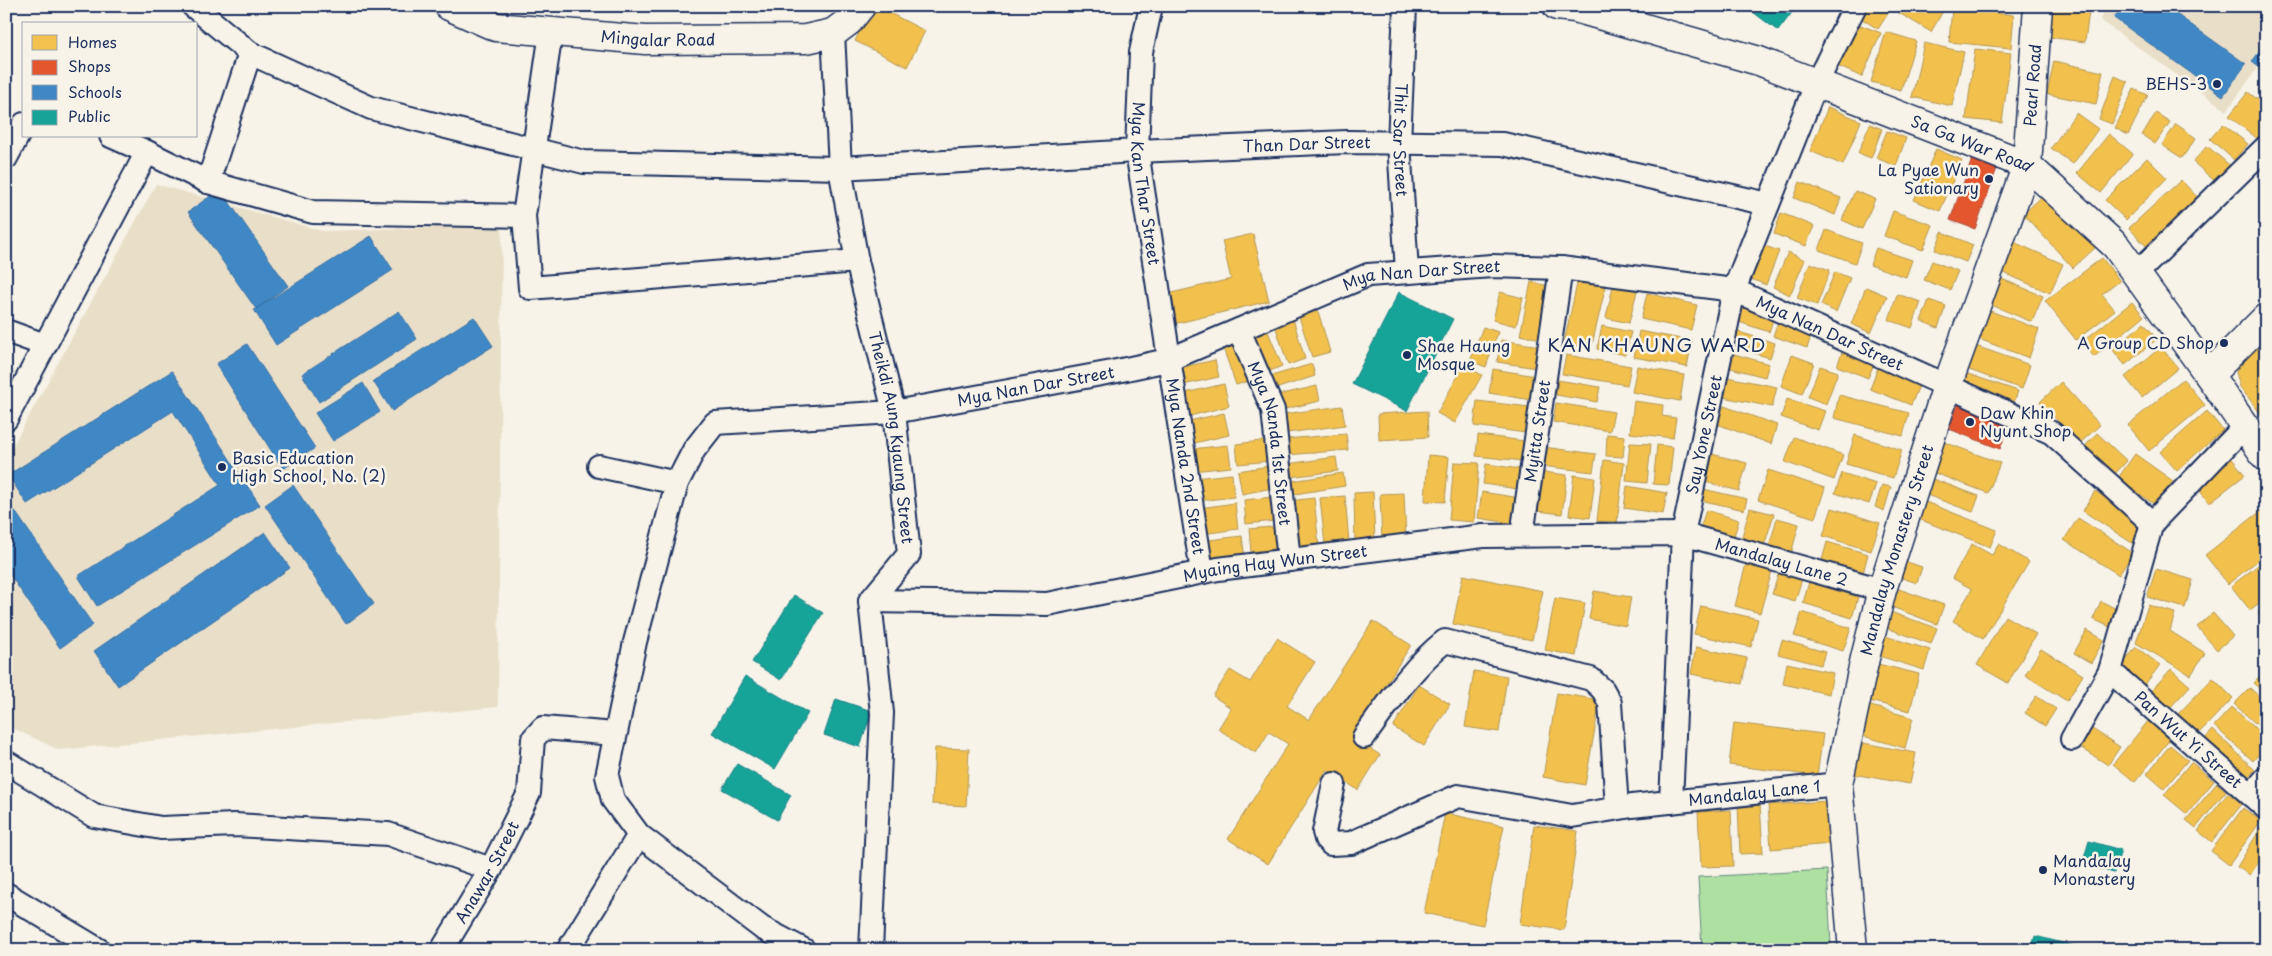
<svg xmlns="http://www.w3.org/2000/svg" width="2272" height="956" font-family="'Playpen Sans',sans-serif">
	<rect width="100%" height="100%" fill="#f7f3e8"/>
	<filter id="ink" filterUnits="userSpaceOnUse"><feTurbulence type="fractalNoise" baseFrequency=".02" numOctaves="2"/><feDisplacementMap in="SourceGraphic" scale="10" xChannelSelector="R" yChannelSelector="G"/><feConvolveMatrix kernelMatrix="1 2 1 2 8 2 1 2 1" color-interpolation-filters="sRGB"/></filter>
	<g filter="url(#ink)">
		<path fill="#e9dfc9" d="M2106 6H2266V56L2227 111 2100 20Z
			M156 184 323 231 502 225 498 707 59 750 6 725V458Z"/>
		<path fill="#aee0a1" stroke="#648880" d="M1827 870 1831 945 1758 950H1702L1698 877Z"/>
		<path fill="#f2c14e" stroke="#b29553" d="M872 6H876L925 31 907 67 855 41Z
			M1859 6H1880L1889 12 1878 29 1854 14Z
			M1887 6H1946L1931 32Z
			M2052 7 2089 11 2085 42 2048 37Z
			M1952 8 2014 15 2011 48 1949 42Z
			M1853 22 1881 33 1862 77 1835 65Z
			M1886 32 1916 41 1901 90 1871 82Z
			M1924 43 1964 52 1952 106 1912 97Z
			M1975 49 2011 53 2002 123 1966 119Z
			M2054 61 2103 72 2096 104 2047 94Z
			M2115 76 2128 82 2112 124 2099 119Z
			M2266 81V98L2258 91Z
			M2134 89 2148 95 2128 135 2115 128Z
			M2248 92 2266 106V132L2259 140 2229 116Z
			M1828 107 1861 121 1843 165 1810 151Z
			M2076 113 2098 129 2073 164 2051 148Z
			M2156 113 2170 122 2155 144 2142 135Z
			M1870 124 1882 129 1871 158 1858 153Z
			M2176 124 2196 138 2182 158 2162 145Z
			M2223 124 2248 144 2234 160 2210 139Z
			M1887 131 1906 138 1896 166 1876 158Z
			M2109 134 2133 154 2101 193 2077 173Z
			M2207 146 2233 168 2219 185 2193 162Z
			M1936 149 1962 160 1940 211 1914 200Z
			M2147 158 2167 178 2126 220 2105 200Z
			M2181 180 2200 200 2148 248 2129 228Z
			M1800 182 1841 198 1835 215 1794 198Z
			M1855 191 1875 199 1862 229 1842 220Z
			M2046 193 2096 247 2073 268 2023 214Z
			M1893 211 1933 225 1923 250 1884 236Z
			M1781 213 1814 226 1806 246 1774 234Z
			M1826 230 1862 243 1855 263 1819 250Z
			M1942 232 1973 245 1966 262 1935 250Z
			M1253 234 1269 301 1174 324 1167 294 1231 279 1222 241Z
			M2007 239 2063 264 2050 293 1995 269Z
			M1762 245 1779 251 1766 285 1749 278Z
			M1876 248 1912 260 1906 277 1870 265Z
			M1788 252 1805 260 1790 295 1773 287Z
			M2102 258 2120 281 2102 294 2115 310 2076 340 2045 301Z
			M1932 261 1958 271 1950 290 1924 280Z
			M1810 263 1830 270 1817 305 1797 298Z
			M1835 272 1850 278 1836 312 1821 305Z
			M1992 275 2043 296 2032 322 1982 301Z
			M1578 279 1606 285 1591 349 1564 343Z
			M1531 282 1553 287 1542 339 1520 335Z
			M1613 286 1637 291 1629 323 1606 318Z
			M1866 287 1887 296 1871 333 1851 324Z
			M1500 292 1523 298 1516 326 1493 320Z
			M1647 293 1697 305 1691 330 1641 319Z
			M1897 294 1921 302 1912 328 1889 320Z
			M1929 300 1946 306 1938 328 1921 321Z
			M1739 302 1775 314 1769 332 1733 320Z
			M2132 302 2144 316 2094 357 2082 342Z
			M1982 308 2039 329 2029 358 1971 336Z
			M1318 311 1330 352 1312 357 1299 317Z
			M1780 316 1814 328 1807 348 1773 336Z
			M1293 319 1305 359 1288 365 1275 325Z
			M2144 323 2157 339 2125 365 2112 349Z
			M1602 326 1631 332 1625 355 1597 349Z
			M1483 327 1498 332 1486 367 1470 361Z
			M1267 329 1282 366 1263 374 1248 338Z
			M1732 330 1775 343 1770 358 1727 345Z
			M1639 331 1692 341 1687 367 1634 357Z
			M2266 332V416L2264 418 2240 387 2236 372 2242 358Z
			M1501 340 1540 346 1537 368 1497 362Z
			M1239 343 1252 380 1236 385 1223 348Z
			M1970 344 2030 365 2022 389 1961 367Z
			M1844 347 1876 359 1868 378 1837 366Z
			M2161 347 2178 368 2142 398 2125 377Z
			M1727 352 1769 364 1765 377 1723 366Z
			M1566 355 1631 366 1627 385 1562 374Z
			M1792 355 1814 363 1802 394 1781 386Z
			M1215 360 1219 377 1183 385 1179 368Z
			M1312 364 1315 376 1272 390 1268 377Z
			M1464 365 1482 375 1455 423 1437 413Z
			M1879 365 1921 381 1911 405 1870 389Z
			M1637 366 1684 375 1680 401 1632 392Z
			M1820 366 1838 372 1826 404 1808 397Z
			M1493 369 1536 376 1532 400 1489 393Z
			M1962 372 2018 391 2013 405 1958 385Z
			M1727 377 1777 387 1772 407 1723 397Z
			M2183 379 2205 405 2149 451 2128 425Z
			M1558 380 1600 387 1597 402 1556 395Z
			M2061 382 2100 425 2079 444 2040 402Z
			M1224 384 1229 406 1190 416 1185 393Z
			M1317 386 1320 401 1281 410 1278 395Z
			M1839 395 1909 413 1903 436 1834 418Z
			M1787 399 1825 411 1818 430 1781 417Z
			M1477 401 1530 407 1526 433 1474 426Z
			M1634 401 1663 405 1662 416 1676 418 1673 438 1630 433Z
			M1556 403 1614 412 1610 431 1553 422Z
			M1342 406 1345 425 1287 433 1284 414Z
			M1724 406 1777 425 1771 444 1717 424Z
			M1427 411 1428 437 1379 440 1378 414Z
			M2207 411 2223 430 2177 471 2160 452Z
			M1224 413 1229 435 1190 444 1185 422Z
			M2097 433 2127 461 2111 478 2081 451Z
			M1346 434 1348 450 1286 455 1285 439Z
			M1607 434 1625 436 1623 457 1606 456Z
			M1478 435 1525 441 1523 461 1476 456Z
			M1855 435 1902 450 1893 478 1846 464Z
			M1794 437 1843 455 1834 480 1785 462Z
			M1269 440 1271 461 1238 464 1236 444Z
			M1944 442 2000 463 1988 493 1932 472Z
			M1630 443 1651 444 1647 483 1626 481Z
			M1228 445 1231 467 1193 471 1191 449Z
			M1657 445 1673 447 1669 485 1653 484Z
			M1543 447 1596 454 1593 472 1541 466Z
			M1708 453 1747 463 1739 491 1701 481Z
			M2135 454 2173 481 2155 505 2118 478Z
			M1428 455 1449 457 1445 502 1425 501Z
			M2229 455 2245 475 2209 503 2194 483Z
			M1336 457 1338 471 1289 477 1287 464Z
			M1604 460 1624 463 1617 523 1597 521Z
			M1454 462 1479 463 1474 522 1449 520Z
			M1486 464 1520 469 1518 489 1483 484Z
			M1275 465 1278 487 1242 494 1238 471Z
			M1768 470 1825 488 1815 518 1758 500Z
			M1543 472 1567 475 1562 514 1538 511Z
			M1343 473 1345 486 1295 494 1292 481Z
			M1842 473 1876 484 1869 504 1835 493Z
			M1232 474 1234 497 1197 501 1194 478Z
			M1574 475 1595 478 1590 518 1569 515Z
			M1930 478 1979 496 1973 512 1924 494Z
			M1882 485 1891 487 1884 511 1875 507Z
			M1627 486 1667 493 1663 514 1624 508Z
			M1703 489 1747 499 1744 510 1700 500Z
			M2095 491 2148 526 2135 545 2083 511Z
			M1373 492 1375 541 1355 542 1354 493Z
			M1482 492 1520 498 1516 524 1478 518Z
			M1404 493 1406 541 1382 542 1380 494Z
			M1282 496 1284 520 1246 524 1244 500Z
			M1345 496 1349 542 1325 545 1320 498Z
			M1314 498 1319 547 1293 549 1289 501Z
			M1923 501 1997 530 1990 547 1916 518Z
			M1235 503 1238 529 1202 534 1199 508Z
			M1750 508 1774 514 1764 546 1741 540Z
			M1832 508 1880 523 1871 551 1823 536Z
			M1706 510 1739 520 1733 539 1700 529Z
			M2261 511 2266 516V554L2228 584 2205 555Z
			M1777 518 1799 524 1791 554 1769 547Z
			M2078 518 2133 553 2119 575 2064 540Z
			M1282 526 1284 548 1251 552 1249 529Z
			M1242 536 1245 559 1211 563 1209 540Z
			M1827 542 1868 554 1863 573 1822 560Z
			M1972 544 1992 555 1999 544 2029 562 1983 639 1953 621 1972 589 1952 578Z
			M2266 559V598L2250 610 2231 586Z
			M1901 560 1922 567 1917 583 1896 576Z
			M1746 564 1772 571 1760 613 1735 606Z
			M2156 569 2193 580 2185 608 2147 597Z
			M1779 572 1802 579 1795 601 1772 594Z
			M1463 575 1543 591 1532 640 1453 624Z
			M1809 582 1858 597 1852 618 1803 603Z
			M1896 588 1944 605 1937 624 1889 606Z
			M1594 591 1631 597 1626 626 1589 619Z
			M1555 598 1585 603 1576 656 1545 650Z
			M2101 601 2120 611 2112 628 2093 619Z
			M2148 605 2175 613 2170 631 2205 653 2191 675 2136 643Z
			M1701 606 1758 619 1751 647 1694 634Z
			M2266 607V622L2258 613Z
			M1802 612 1851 628 1843 651 1794 636Z
			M1890 612 1937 628 1931 644 1884 627Z
			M2213 613 2233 636 2217 650 2197 627Z
			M2005 616 2036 634 2008 683 1977 665Z
			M1373 621 1411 645 1352 737 1380 755 1358 790 1327 770 1268 864 1228 839 1288 744 1269 732 1256 753 1218 729 1231 708 1213 696 1230 670 1250 682 1277 638 1315 662 1287 706 1309 720Z
			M2087 630 2104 640 2091 663 2074 653Z
			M1882 635 1930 650 1924 670 1876 655Z
			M1782 640 1825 652 1821 665 1778 654Z
			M1696 647 1747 658 1742 684 1691 674Z
			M2136 647 2160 665 2143 687 2119 669Z
			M2041 649 2083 675 2067 701 2025 675Z
			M1787 663 1833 673 1829 694 1783 684Z
			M1874 663 1919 674 1910 711 1865 700Z
			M2171 669 2190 686 2169 709 2150 692Z
			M2266 670V694L2253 683Z
			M1474 671 1507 676 1499 732 1465 727Z
			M2213 678 2233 698 2197 735 2177 715Z
			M1419 685 1450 704 1424 746 1393 727Z
			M2250 688 2266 703V733L2234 704Z
			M1557 693 1600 700 1585 785 1543 777Z
			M2036 696 2056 709 2045 726 2025 713Z
			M1864 704 1913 718 1905 748 1856 734Z
			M2232 707 2266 738V746L2253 761 2214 726Z
			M2149 720 2171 738 2135 782 2113 764Z
			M1734 723 1823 734 1817 776 1729 765Z
			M2083 723 2120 747 2108 765 2072 742Z
			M2213 730 2255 770 2243 783 2201 743Z
			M1853 741 1916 753 1910 784 1847 773Z
			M2170 745 2188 760 2164 789 2147 774Z
			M935 748 969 749 966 806 932 804Z
			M2191 762 2214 781 2187 814 2164 795Z
			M2217 783 2226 791 2196 828 2186 820Z
			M2228 793 2242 804 2212 842 2198 831Z
			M1828 801 1831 844 1771 849 1768 805Z
			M1760 804 1763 853 1740 854 1738 805Z
			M2243 808 2261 821 2229 865 2211 851Z
			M1731 810 1733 866 1701 867 1698 812Z
			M1445 813 1504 826 1483 925 1424 913Z
			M2263 824 2266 825V851L2250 875 2237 867Z
			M1534 825 1578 831 1564 930 1520 924Z
			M1545 947 1571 949V950H1545Z"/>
		<path fill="#e4572e" stroke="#a84b3c" d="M1975 151 2000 160 1975 229 1950 220Z
			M1958 405 2009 425 2000 449 1949 429Z"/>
		<path fill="#3f88c5" stroke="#346da6" d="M2122 6H2165L2246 64 2223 96 2114 18Z
			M2266 42V72L2252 62Z
			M220 189 288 286 256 309 188 212Z
			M371 236 393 270 276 345 254 310Z
			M399 311 417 339 319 402 302 374Z
			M474 317 493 346 392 411 373 381Z
			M247 344 315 448 283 469 216 364Z
			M172 371 260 505 97 606 78 576 220 485 173 411 27 504 8 475Z
			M363 383 380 412 333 441 315 413Z
			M293 485 374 604 346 624 265 505Z
			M6 498 93 625 60 648 6 569Z
			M265 532 290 568 118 686 94 651Z"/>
		<path fill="#17a398" stroke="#188087" d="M1745 6H1797L1778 31Z
			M1399 292 1453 319 1407 411 1352 384Z
			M794 595 823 613 781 680 752 662Z
			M745 676 808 713 775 769 712 733Z
			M836 699 872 711 860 747 824 735Z
			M737 764 791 795 777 820 722 789Z
			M2089 841 2121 850 2114 873 2082 864Z
			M2035 936 2091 950H2031Z
			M1887 946H1915V950H1887Z"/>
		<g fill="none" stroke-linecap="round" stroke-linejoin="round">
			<defs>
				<g id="minor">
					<path id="s1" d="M193 6 250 53 371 108 584 162 840 168 1137 151 1347 142 1503 144 1768 204"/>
					<path id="s2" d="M1151 6 1141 52 1137 151 1202 572"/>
					<path id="s3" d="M1405 6 1399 143 1407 272"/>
					<path d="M551 32 524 216 530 288 857 261"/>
					<path id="s4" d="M833 33 840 168 857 261 894 412 909 554 870 601 882 713 871 950"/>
					<path d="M111 136 147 152"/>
					<path d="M6 158 24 124"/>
					<path d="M208 182 250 53"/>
					<path d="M2136 274 2266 147"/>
					<path id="s5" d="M1239 330 1273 410 1289 560"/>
					<path d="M6 331 45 345"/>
					<path d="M6 419 147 152 208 182 313 212 524 216"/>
					<path d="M599 466 677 483"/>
					<path id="s6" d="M1522 535 1561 268"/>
					<path id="s7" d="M870 601 1047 604 1218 569 1483 536 1683 534 1882 590"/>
					<path id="s8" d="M2110 671 2266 808"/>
					<path d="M1364 737C1389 703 1412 667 1445 641L1591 679 1603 690 1610 703 1617 808"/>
					<path d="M2072 739 2110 671 2152 523 2244 427"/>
					<path d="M6 762 94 816 161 828 235 825 388 834 491 869"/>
					<path id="s9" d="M1334 784 1324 832 1326 839 1331 844 1351 843 1458 796 1572 816 1632 806 1838 784"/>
					<path d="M2251 795 2266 778"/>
					<path id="s10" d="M1671 802 1683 534 1734 290 1817 82 1855 6"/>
					<path d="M6 894 99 950"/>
					<path id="s11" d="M442 950 491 869 529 793 533 739 543 728 615 734"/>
					<path d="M568 950 639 835"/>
					<path id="s12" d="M804 950 762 928 639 835 613 800 607 776 635 642 677 483 694 450 715 423 894 412 1112 372 1168 360 1368 275 1492 266 1561 268 1734 290 2052 433 2152 523"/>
				</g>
				<g id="tertiary">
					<path d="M2209 375 2266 318"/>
					<path id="s13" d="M1853 950 1838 784 1865 658 1882 590 1947 386 2027 165"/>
				</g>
				<g id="secondary">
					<path id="s14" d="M449 6 496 27 645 40 806 39 833 33 849 21 861 6"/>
					<path id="s15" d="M1557 6 1575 8 1759 61 2027 165 2116 246 2209 375 2266 457"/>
					<path id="s16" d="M2027 165 2038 6"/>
				</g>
			</defs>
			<use href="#minor" stroke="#1b2f5e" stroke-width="26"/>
			<use href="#tertiary" stroke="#1b2f5e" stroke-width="31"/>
			<use href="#secondary" stroke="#1b2f5e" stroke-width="31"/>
			<use href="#minor" stroke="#f7f3e8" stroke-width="22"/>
			<use href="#tertiary" stroke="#f7f3e8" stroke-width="28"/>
			<use href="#secondary" stroke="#f7f3e8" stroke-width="28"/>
		</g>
	</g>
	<g fill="#1b2f5e" stroke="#f7f3e8" stroke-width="2">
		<circle cx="2217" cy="84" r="5"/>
		<circle cx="1989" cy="179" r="5"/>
		<circle cx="2224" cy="343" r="5"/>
		<circle cx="1407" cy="355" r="5"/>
		<circle cx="1970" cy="422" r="5"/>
		<circle cx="222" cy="467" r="5"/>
		<circle cx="2043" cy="870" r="5"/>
	</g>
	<g text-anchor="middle" stroke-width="5" stroke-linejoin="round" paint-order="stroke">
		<g font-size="16" fill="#1b2f5e" stroke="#f7f3e8">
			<text dy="6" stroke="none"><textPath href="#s14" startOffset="214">Mingalar Road</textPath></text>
			<text dy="6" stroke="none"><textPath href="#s16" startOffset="80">Pearl Road</textPath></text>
			<text dy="6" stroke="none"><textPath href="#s3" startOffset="134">Thit Sar Street</textPath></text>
			<text dy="6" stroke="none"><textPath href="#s1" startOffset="1150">Than Dar Street</textPath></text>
			<text dy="6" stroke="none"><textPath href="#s15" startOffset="438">Sa Ga War Road</textPath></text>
			<text dy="6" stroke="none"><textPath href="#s2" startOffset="179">Mya Kan Thar Street</textPath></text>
			<text dy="6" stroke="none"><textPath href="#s12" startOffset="1371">Mya Nan Dar Street</textPath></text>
			<text dy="6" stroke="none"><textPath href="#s12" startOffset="1791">Mya Nan Dar Street</textPath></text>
			<text dy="6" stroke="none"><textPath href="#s12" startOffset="966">Mya Nan Dar Street</textPath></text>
			<text dy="6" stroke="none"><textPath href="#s6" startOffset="105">Myitta Street</textPath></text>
			<text dy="6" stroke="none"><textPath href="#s10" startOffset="370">Say Yone Street</textPath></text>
			<text dy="6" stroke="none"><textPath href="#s4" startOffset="410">Theikdi Aung Kyaung Street</textPath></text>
			<text dy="6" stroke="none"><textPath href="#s5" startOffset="119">Mya Nanda 1st Street</textPath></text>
			<text dy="6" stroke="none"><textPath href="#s2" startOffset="465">Mya Nanda 2nd Street</textPath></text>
			<text dy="6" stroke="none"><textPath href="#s13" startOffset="408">Mandalay Monastery Street</textPath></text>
			<text dy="6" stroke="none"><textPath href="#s7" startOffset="921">Mandalay Lane 2</textPath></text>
			<text dy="6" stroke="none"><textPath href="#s7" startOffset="409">Myaing Hay Wun Street</textPath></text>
			<text dy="6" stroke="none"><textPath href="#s8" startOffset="104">Pan Wut Yi Street</textPath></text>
			<text dy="6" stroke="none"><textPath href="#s9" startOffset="500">Mandalay Lane 1</textPath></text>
			<text dy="6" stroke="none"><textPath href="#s11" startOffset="90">Anawar Street</textPath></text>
		</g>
		<g font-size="16" fill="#1b2f5e" stroke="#f7f3e8" text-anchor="start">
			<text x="2207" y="90" text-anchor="end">BEHS-3</text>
			<text x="1979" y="176" text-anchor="end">La Pyae Wun<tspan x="1979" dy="18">Sationary</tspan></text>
			<text x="2214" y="349" text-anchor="end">A Group CD Shop</text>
			<text x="1417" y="352">Shae Haung<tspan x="1417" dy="18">Mosque</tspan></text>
			<text x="1980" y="419">Daw Khin<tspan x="1980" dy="18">Nyunt Shop</tspan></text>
			<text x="232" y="464">Basic Education<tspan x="232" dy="18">High School, No. (2)</tspan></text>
			<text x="2053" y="867">Mandalay<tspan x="2053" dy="18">Monastery</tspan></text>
		</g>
		<g font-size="19" letter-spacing="1" fill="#1b2f5e" stroke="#f7f3e8">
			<text x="1657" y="352">KAN KHAUNG WARD</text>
		</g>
	</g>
	<rect width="2272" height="956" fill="none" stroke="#f7f3e8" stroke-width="25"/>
	<rect x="12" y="12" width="2247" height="931" fill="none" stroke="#1b2f5e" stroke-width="2" filter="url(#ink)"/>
	<rect x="22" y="22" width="175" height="115" fill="#f7f3e8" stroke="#9fa5b1"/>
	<rect x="32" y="35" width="25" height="15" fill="#f2c14e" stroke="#9fa5b1"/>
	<text x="68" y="48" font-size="15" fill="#1b2f5e">Homes</text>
	<rect x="32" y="60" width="25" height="15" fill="#e4572e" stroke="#9fa5b1"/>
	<text x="68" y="72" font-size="15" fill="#1b2f5e">Shops</text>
	<rect x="32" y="85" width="25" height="15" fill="#3f88c5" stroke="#9fa5b1"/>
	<text x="68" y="98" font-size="15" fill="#1b2f5e">Schools</text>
	<rect x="32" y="110" width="25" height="15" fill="#17a398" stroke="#9fa5b1"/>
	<text x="68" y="122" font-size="15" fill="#1b2f5e">Public</text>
</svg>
